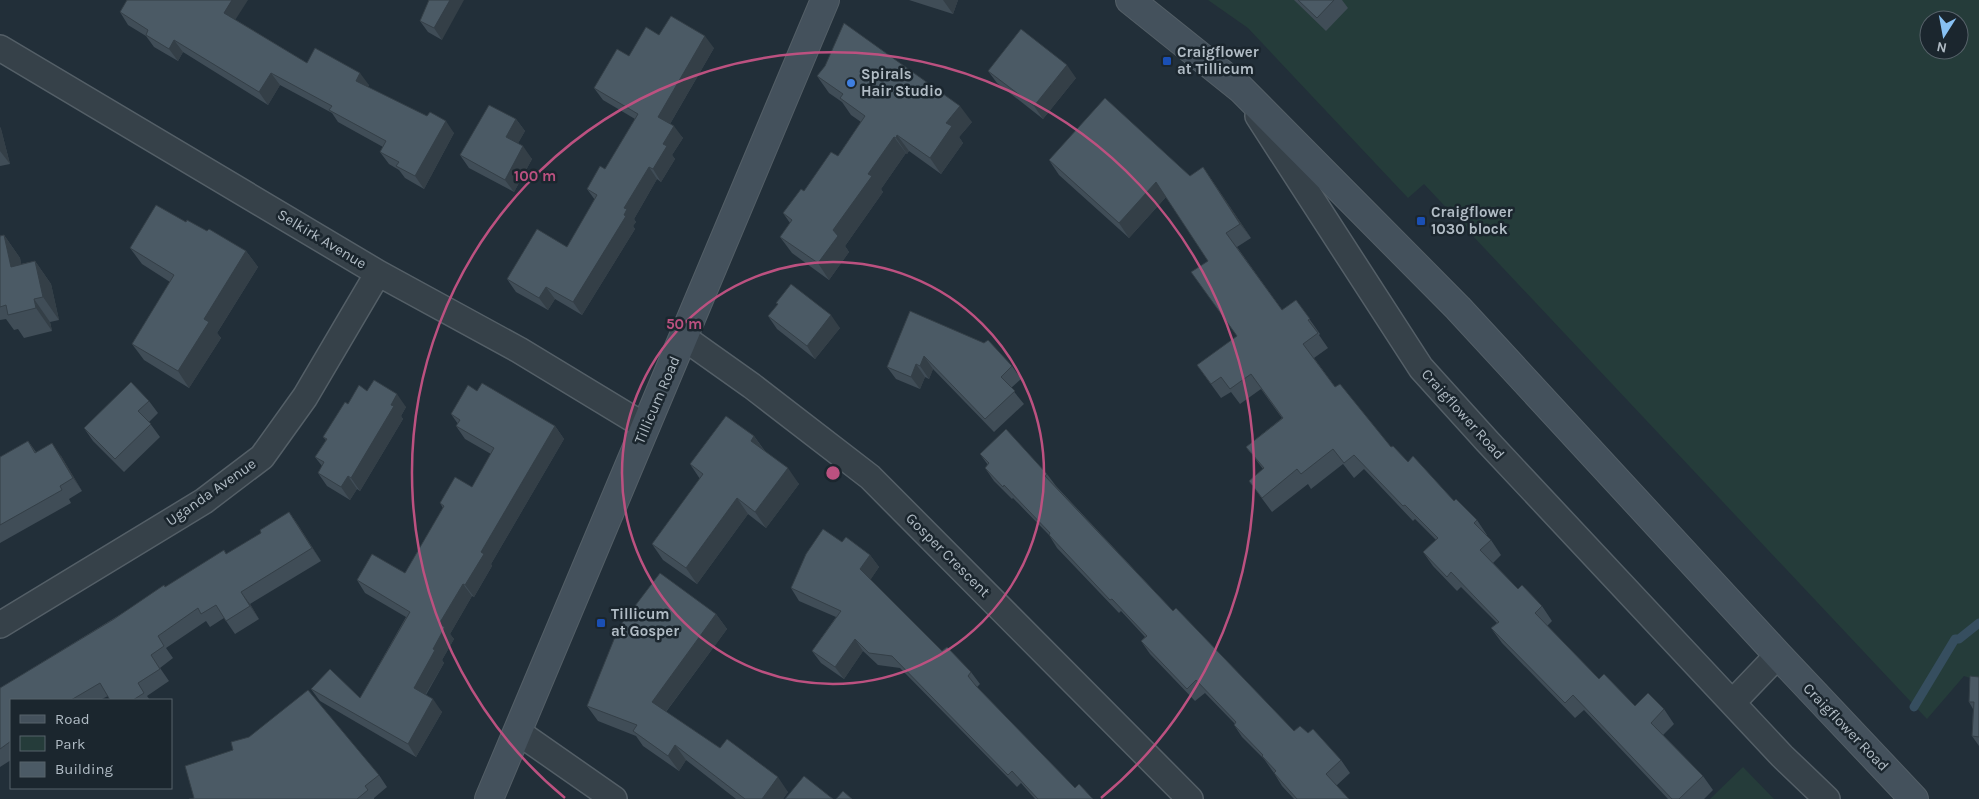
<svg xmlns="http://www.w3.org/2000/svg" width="1979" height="799" font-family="Karla,sans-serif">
	<rect width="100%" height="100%" fill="#222f39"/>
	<path fill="#253c3a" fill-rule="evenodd" d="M1208 0H1979V681L1964 676 1927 719 1424 184 1408 198 1248 28ZM1929 20H1959V50H1929Z
		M1743 767 1774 799H1710Z"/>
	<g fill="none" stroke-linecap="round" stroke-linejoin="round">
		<path stroke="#364e5f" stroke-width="9" d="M1914 707 1955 639H1959L1979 623"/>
		<defs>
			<path id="minor" d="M0 48 378 273 519 350 646 427
				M1258 116 1421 368 1487 441 1782 756 1827 799
				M683 337 752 386 870 477 1190 799
				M0 625 204 501 262 457 305 397 378 273
				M1733 702 1778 655
				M518 732 614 799"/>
			<path id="secondary" d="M1130 0 1241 89 1458 308 1778 655 1914 799
				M489 799 825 0"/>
		</defs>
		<use href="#minor" stroke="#545f67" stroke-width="28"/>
		<use href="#secondary" stroke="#545f67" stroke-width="30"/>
		<use href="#minor" stroke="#364149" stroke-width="25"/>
		<use href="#secondary" stroke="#44515c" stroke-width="28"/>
	</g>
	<path fill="#404d57" d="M429 0 442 40 428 32 420 21Z
		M909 0H958L953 14Z
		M1294 0H1342L1348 8 1326 31Z
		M120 12 236 20 307 63 369 85 368 87 454 133 424 189 405 178 399 170 389 164 380 152 383 147 338 122 332 113 280 85 268 105 183 52 178 61 154 47 146 36 128 25Z
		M659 35 714 48 670 124 683 138 672 155 675 159 661 182 657 179 634 219 636 222 633 226 635 229 582 315 555 299 548 310 516 292 507 279 567 247 595 200 587 189 605 169 635 119 603 100 594 88 629 56Z
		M988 71 1076 78 1043 119 997 83Z
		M817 76 972 122 959 137 963 143 941 174 909 151 907 154 906 153 881 189 883 192 845 246 849 252 829 280 792 253 780 237 790 223 783 213 838 156 861 122 851 115 842 102 829 93Z
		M516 119 525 131 518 143 532 159 514 192 469 168 460 155Z
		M0 127 1 129 10 164 0 166Z
		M1049 160 1190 176 1203 167 1251 238 1237 247 1282 310 1296 300 1320 334 1319 335 1328 348 1314 358 1335 387 1391 447 1477 520 1487 535 1486 536 1491 540 1501 555 1493 563 1518 589 1542 606 1552 621 1547 626 1599 679 1635 706 1664 709 1674 724 1663 735 1703 776 1713 790 1704 799H1668L1584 710 1575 718 1502 643 1491 628 1497 623 1461 587 1457 591 1433 566 1423 552 1436 540 1415 519 1413 521 1364 469 1354 478 1343 464 1311 489 1308 484 1272 512 1249 481 1263 469 1246 447 1282 418 1261 389 1240 404 1231 392 1221 398 1197 365 1237 337 1208 261 1166 197 1129 238 1059 175Z
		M186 222 207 231 246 251 258 267 217 333 221 338 189 388 144 360 132 344 170 282 142 264 130 248Z
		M4 235 20 258 21 264 35 261 51 284 59 320 50 322 52 331 24 338 18 329 14 330 6 319 0 320V236Z
		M776 303 840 328 815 359 777 329 768 316 778 305Z
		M910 311 1012 366 1021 379 1011 388 1024 404 994 432 933 369 929 379 925 377 920 389 896 379 887 367Z
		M367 391 406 407 401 416 403 419 360 491 357 489 350 500 327 486 318 473 322 466 315 457 326 440 323 437 348 404Z
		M477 391 555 426 564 439 491 564 492 566 474 597 472 596 450 634 454 639 442 660 444 663 426 695 442 712 416 757 320 701 311 689 360 698 406 617 365 593 357 580 405 573 443 508 440 503 472 487 491 454 465 439 456 426 458 424 451 414Z
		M149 401 158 413 149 422 160 437 124 472 93 441 84 428Z
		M754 436 765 451 799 484 766 528 748 514 697 584 663 560 652 544 700 479 690 464Z
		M28 441 36 452 61 456 82 491 69 499 71 503 0 543V457Z
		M980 454 1047 474 1056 486 1173 611 1294 731 1308 733 1341 760 1350 773 1336 786 1349 799H1294L1282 786 1274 773 1264 759 1242 737 1234 725 1235 724 1205 693 1195 701 1150 654 1141 641 1145 637 1121 611 1119 613 1057 548 1049 535 1013 498 1012 499 994 481 985 468 988 465Z
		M289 512 298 525 321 561 250 604 259 619 235 634 224 618 210 627 206 621 166 648 173 658 160 668 169 681 147 696 150 700H110L108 696 100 700H11V760L0 767V688L165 587 227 554 261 533Z
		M842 542 870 555 879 567 870 580 942 651 971 672 980 684 977 687 1075 788 1093 799H1035L1021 783 1017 787 900 668 878 665 863 651 844 679 821 663 812 651 836 617 799 601 791 588Z
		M716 614 727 629 666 712 720 748 788 792 783 799H736L686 760 679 771 643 746 636 736 598 721 587 706Z
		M1979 677V746L1972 736 1973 709 1969 702Z
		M379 775 387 787 374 798V799H189Z"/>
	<path fill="#343f47" d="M232 0H248L232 25 224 13Z
		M450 0H464L442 40 434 28Z
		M943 0H958L953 14Z
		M705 36 714 48 667 129 658 117Z
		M174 40 183 52 178 61 169 49Z
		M1067 65 1076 78 1043 119 1034 106Z
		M271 73 280 85 268 105 259 92Z
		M360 73 369 85 364 93 356 81Z
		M960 106 972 122 959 137 963 143 941 174 930 158 946 123Z
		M516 119 525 131 515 149 506 137Z
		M446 121 454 133 424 189 415 176Z
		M674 126 683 138 672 155 675 159 661 182 653 169 663 144Z
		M0 127 1 129 10 164 0 151Z
		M897 135 909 151 907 154 896 138Z
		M894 137 906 153 881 189 883 192 845 246 849 252 829 280 818 263 833 230 868 174Z
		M523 146 532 159 514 192 505 180Z
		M649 167 657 179 634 219 636 222 633 226 635 229 582 315 573 302 624 208Z
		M1203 167 1213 182 1251 238 1240 224Z
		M1156 182 1166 197 1129 238 1119 223Z
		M4 235 20 258 27 290 11 267Z
		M246 251 258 267 217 333 221 338 189 388 178 371 204 319Z
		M35 261 51 284 59 320 43 297Z
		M546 287 555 299 548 310 539 298Z
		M34 299 50 322 52 331 36 308Z
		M831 315 840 328 815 359 807 346Z
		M924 356 933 369 929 379 920 366Z
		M916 364 925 377 920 389 911 377Z
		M397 394 406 407 401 416 403 419 360 491 351 478Z
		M555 426 564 439 491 564 492 566 474 597 465 585 481 552Z
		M754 436 765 452 751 441Z
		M52 443 61 456 82 491 73 478Z
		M788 468 799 484 766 528 755 512Z
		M348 476 357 489 350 500 341 487Z
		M737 498 748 514 697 584 686 568Z
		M289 512 298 525 321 561 312 548Z
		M870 555 879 567 869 582 860 569Z
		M463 584 472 596 450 634 454 639 442 660 444 663 422 700 414 688 433 649 439 624Z
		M241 592 250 604 259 619 250 606Z
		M716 614 727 629 662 717 652 702Z
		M855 639 863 651 844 679 835 667Z
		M433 699 442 712 416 757 408 744Z
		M675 745 686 760 679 771 668 756Z
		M778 777 788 792 783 799H762Z"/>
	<path fill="#4b5a65" stroke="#343f47" d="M127 0H232L224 13 307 63 315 48 360 73 356 81 427 116 430 112 446 121 415 176 396 166 399 162 380 152 386 141 329 110 332 106 271 73 259 92 174 40 169 49 146 35 148 30 120 12Z
		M429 0H450L434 28 420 21Z
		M1298 0H1334L1317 18Z
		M671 16 705 36 658 117 674 126 663 144 667 146 653 169 649 167 624 208 627 209 624 215 626 216 573 302 546 287 539 298 507 279 537 229 567 247 597 195 587 189 600 166 605 169 638 114 594 88 617 49 629 56 646 27 659 35Z
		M844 23 960 106 946 123 952 126 930 158 897 135 896 138 894 137 868 174 872 176 833 230 838 236 818 263 780 237 792 220 783 213 801 189 804 191 831 152 838 156 865 116 840 98 843 94 817 76 825 66Z
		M1021 29 1067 65 1034 106 988 71Z
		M1105 98 1190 176 1203 167 1240 224 1226 233 1282 310 1296 300 1310 319 1308 320 1318 333 1303 344 1335 387 1340 384 1391 447 1393 446 1408 462 1413 456 1454 501 1456 499 1477 520 1474 523 1491 540 1480 550 1518 589 1522 585 1542 606 1535 613 1599 679 1604 674 1635 706 1648 693 1664 709 1651 723 1703 776 1679 799H1672L1573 695 1565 703 1491 628 1499 622 1451 572 1447 577 1423 552 1438 538 1405 505 1403 506 1354 455 1344 463 1333 449 1301 474 1297 469 1262 498 1249 481 1264 468 1246 447 1283 418 1251 374 1230 389 1221 377 1211 384 1197 365 1237 336 1191 272 1208 261 1156 182 1119 223 1049 160Z
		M489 105 516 119 506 137 523 146 505 180 460 155Z
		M156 205 186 222 187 220 207 231 209 229 246 251 204 319 209 322 178 371 132 344 174 275 130 248Z
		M4 235 11 267 35 261 43 297 34 299 36 308 8 315 6 305 0 307V236Z
		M791 284 831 315 807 346 768 316 778 304 776 303Z
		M910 311 984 343 988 340 1012 366 1001 377 1015 391 985 419 924 356 920 366 916 364 911 377 887 367Z
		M374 380 397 394 391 405 394 406 351 478 348 476 341 487 318 473 324 462 315 457 327 439 323 437 345 402 348 404 359 385 367 391Z
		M131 382 149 401 138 411 151 424 115 459 84 428Z
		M482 383 555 426 481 552 484 554 465 585 463 584 439 624 445 627 433 649 435 650 414 688 433 699 408 744 311 689 330 669 360 698 410 612 357 580 372 554 405 573 444 506 440 503 455 477 472 487 494 448 456 426 460 420 451 414 468 385 477 391Z
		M726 416 754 436 751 441 788 468 755 512 737 498 686 568 652 544 703 474 690 464Z
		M1006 429 1047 474 1045 476 1173 611 1176 608 1294 731 1300 726 1308 733 1313 729 1341 760 1326 774 1349 799H1297L1274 773 1276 771 1262 756 1263 755 1234 725 1236 722 1196 680 1187 689 1141 641 1147 636 1112 599 1110 600 1049 535 1050 533 1004 485 1003 487 985 468 989 463 980 454Z
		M28 441 35 453 52 443 73 478 60 486 62 490 0 525V457Z
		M289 512 312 548 241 592 250 606 226 621 216 605 201 614 198 608 158 636 164 646 151 655 160 669 138 683 144 693 133 700H110L100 683 71 700H11V741L0 749V688L114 619 164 585 165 587 224 550 226 554 261 533 260 530Z
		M823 529 842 542 846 537 870 555 860 569 942 651 947 647 971 672 968 676 976 686 1075 788 1079 784 1093 799H1038L1012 771 1008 775 892 656 869 653 855 639 835 667 812 651 841 611 791 588 806 554Z
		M660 573 716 614 652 702 720 748 727 739 778 777 762 799H745L675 745 668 756 633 731 637 725 587 706 619 627Z
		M1970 676 1979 677V737L1972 736 1974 702H1969Z
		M308 690 379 775 365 786 368 790 357 799H189L194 798 185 766 233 750 231 742 249 737Z
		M804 776 833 799H785Z
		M843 791 852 799H836Z"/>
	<g fill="none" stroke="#bc5180" stroke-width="2.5">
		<circle cx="833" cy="473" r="211"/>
		<path d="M565 798A421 421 0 1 1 1101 798"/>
	</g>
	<g fill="#1a4fb4" stroke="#1b262e" stroke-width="2">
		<rect x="1162" y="56" width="10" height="10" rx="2.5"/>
		<rect x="1416" y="216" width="10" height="10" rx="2.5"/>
		<rect x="596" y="618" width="10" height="10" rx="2.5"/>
	</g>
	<circle fill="#3f7fe0" stroke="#1b262e" stroke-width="2" cx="851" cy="83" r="5"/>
	<g text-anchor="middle" stroke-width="5" stroke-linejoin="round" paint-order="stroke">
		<g font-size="15" font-weight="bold" fill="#b1bcc5" stroke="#1b262e" text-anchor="start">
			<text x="1177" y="57">Craigflower<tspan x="1177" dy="17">at Tillicum</tspan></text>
			<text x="861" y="79">Spirals<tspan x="861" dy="17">Hair Studio</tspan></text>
			<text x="1431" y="217">Craigflower<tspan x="1431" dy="17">1030 block</tspan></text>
			<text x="611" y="619">Tillicum<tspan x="611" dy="17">at Gosper</tspan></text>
		</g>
		<g font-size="15" fill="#b1bcc5" stroke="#1b262e">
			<text transform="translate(322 239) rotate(31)" y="5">Selkirk Avenue</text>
			<text transform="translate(657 400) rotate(-67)" y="5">Tillicum Road</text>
			<text transform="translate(1463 414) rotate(48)" y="5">Craigflower Road</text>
			<text transform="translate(211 492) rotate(-35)" y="5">Uganda Avenue</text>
			<text transform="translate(948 555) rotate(45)" y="5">Gosper Crescent</text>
			<text transform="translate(1846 727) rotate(46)" y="5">Craigflower Road</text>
		</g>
	</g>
	<circle cx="833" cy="473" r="8" fill="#bc5180" stroke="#1b262e" stroke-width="2.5"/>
	<g font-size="15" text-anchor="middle" font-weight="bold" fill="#bc5180" stroke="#1b262e" stroke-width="5" stroke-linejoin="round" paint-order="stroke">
		<text x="535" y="181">100 m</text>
		<text x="684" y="329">50 m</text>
	</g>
	<rect x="10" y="699" width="162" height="90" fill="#1b262e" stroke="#57626a"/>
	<rect x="20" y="715" width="25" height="8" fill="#44515c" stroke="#57626a"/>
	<text x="55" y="724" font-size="15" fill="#b1bcc5">Road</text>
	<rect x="20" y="736" width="25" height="15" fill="#253c3a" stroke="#57626a"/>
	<text x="55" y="749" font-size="15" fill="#b1bcc5">Park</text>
	<rect x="20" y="762" width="25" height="15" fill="#4b5a65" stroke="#57626a"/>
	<text x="55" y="774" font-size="15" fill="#b1bcc5">Building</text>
	<g transform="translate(1944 35) rotate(191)"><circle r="24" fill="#1b262e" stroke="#57626a"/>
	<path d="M0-4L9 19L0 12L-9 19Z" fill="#88c1f3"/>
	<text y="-8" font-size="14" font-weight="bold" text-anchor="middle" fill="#b1bcc5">N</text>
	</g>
</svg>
